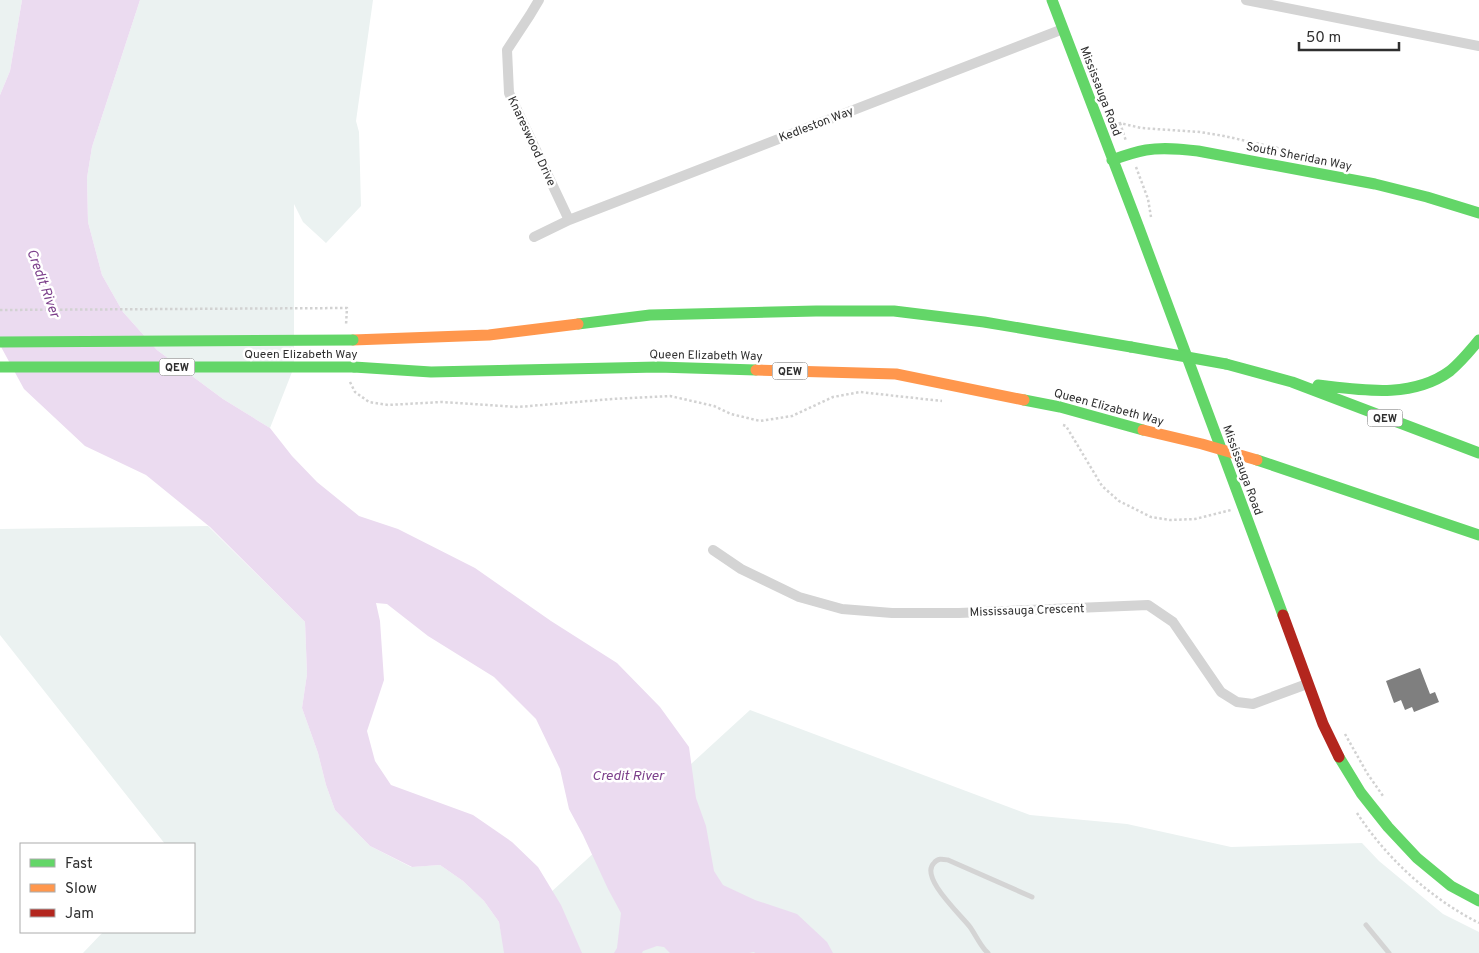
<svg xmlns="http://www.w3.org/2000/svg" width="1479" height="953" font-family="Overpass,sans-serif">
	<rect width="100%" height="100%" fill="#fff"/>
	<path fill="#ebf2f1" d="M0 0H22L10 71 0 95Z
		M140 0H373L356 121 359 132 361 206 326 243 303 222 294 204V367L270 428 223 399 157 350 123 312 102 275 88 222 87 178 92 147Z
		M208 526 305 622 307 674 302 708 318 753 326 785 335 810 370 846 411 867 440 865 463 881 484 901 499 922 502 937 750 710 1030 815 1127 824 1231 847 1362 843 1379 861 1443 914 1479 932V953H83L103 932H194V844H165L0 635V529Z"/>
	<path fill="#ebdbf0" d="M22 0H140L92 147 87 178 88 222 102 275 123 312 157 350 223 399 270 428 292 456 317 482 359 516 398 529 475 568 551 621 617 663 660 707 689 747 696 798 706 826 714 871 723 885 755 900 797 914 827 942 833 953H755L754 952 749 953H670L664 947 657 946 643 951 642 953H614L617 948 621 913 608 889 583 835 569 809 560 769 536 719 494 677 428 636 387 604 376 603 380 621 384 680 367 731 375 761 391 785 473 815 512 842 538 867 561 905 582 953H504L499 922 484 901 463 881 440 865 412 867 370 846 335 810 326 785 318 753 302 708 307 674 305 622 210 527 146 475 85 446 24 389 0 345V95L10 71Z"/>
	<path fill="#7f7f7f" d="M1420 668 1430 694 1435 692 1439 702 1414 712 1412 707 1405 710 1401 700 1394 703 1386 681Z"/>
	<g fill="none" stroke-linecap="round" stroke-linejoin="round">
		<path stroke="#d2d2d2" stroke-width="2.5" stroke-dasharray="2.5 2.5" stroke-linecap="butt" d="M1120 123 1126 141
			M1114 126 1120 123 1141 128 1200 132 1224 136 1345 163
			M1136 167 1148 199 1151 217
			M0 310 347 308 346 325
			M350 382 355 392 369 402 388 405 442 402 518 407 612 399 670 396 714 406 731 414 760 421 792 416 833 397 860 392 942 401
			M1063 425 1066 426 1102 486 1119 501 1151 517 1170 520 1195 519 1231 510
			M1345 734 1367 773 1383 796
			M1357 813C1387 859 1430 898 1479 923"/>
		<path stroke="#d4d4d4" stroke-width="5" d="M1366 925 1389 953
			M988 953 985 950C979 943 975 934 970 927 961 915 919 877 934 863 938 858 942 859 948 860L1032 897"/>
		<path stroke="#d4d4d4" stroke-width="10" d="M539 0 530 15 507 50 509 93 569 220
			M1246 0 1479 46
			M534 237 569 220 1063 29
			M713 550 741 569 799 597 842 609 892 613H959L1148 605 1173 622 1221 692 1237 702 1253 704 1307 684"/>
		<path stroke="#63d668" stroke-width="11" d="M1052 0 1139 228 1283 615
			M1112 160C1123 156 1135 152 1146 150 1163 147 1181 149 1198 151L1375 184 1427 197 1479 213
			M578 324 650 315 816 311H894L984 322 1131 347
			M1226 364 1292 382 1479 453
			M354 367 431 372 658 367 756 370
			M1318 385C1361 390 1412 399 1450 371 1461 362 1470 351 1479 340
			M1024 400 1060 407 1143 430
			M1257 460 1479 535
			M1339 757 1361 793 1388 827 1417 858 1451 886 1479 901"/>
		<path stroke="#ff974d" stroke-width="11" d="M353 340 489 335 578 324
			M756 370 896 374 1024 400"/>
		<path stroke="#b3261e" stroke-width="11" d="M1283 615 1323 724 1339 757"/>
		<path stroke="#63d668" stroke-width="11" d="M0 342 353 340
			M1131 347 1226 364
			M0 367H354"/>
		<path stroke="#ff974d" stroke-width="11" d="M1143 430 1202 444 1257 460"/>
	</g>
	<g text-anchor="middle" stroke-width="5" stroke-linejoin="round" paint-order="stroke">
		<g fill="#fff" stroke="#6d6d6d" stroke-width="1">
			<rect x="159.5" y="358.5" width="35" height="17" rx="4"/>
			<rect x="772.5" y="362.5" width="35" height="17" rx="4"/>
			<rect x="1367.5" y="409.5" width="35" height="17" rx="4"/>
		</g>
		<g font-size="11" font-weight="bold" fill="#2f2f2f">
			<text x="177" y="371">QEW</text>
			<text x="790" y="375">QEW</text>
			<text x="1385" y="422">QEW</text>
		</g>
		<g font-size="12" fill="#2f2f2f" stroke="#fff">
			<text transform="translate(1101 91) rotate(69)" y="4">Mississauga Road</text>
			<text transform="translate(816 124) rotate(-21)" y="4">Kedleston Way</text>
			<text transform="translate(532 141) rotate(65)" y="4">Knareswood Drive</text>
			<text transform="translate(1299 156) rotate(11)" y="4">South Sheridan Way</text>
			<text x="301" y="358">Queen Elizabeth Way</text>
			<text transform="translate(706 355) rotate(1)" y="4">Queen Elizabeth Way</text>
			<text transform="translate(1109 407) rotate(15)" y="4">Queen Elizabeth Way</text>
			<text transform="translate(1243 470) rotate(70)" y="4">Mississauga Road</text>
			<text transform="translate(1027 610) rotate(-2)" y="4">Mississauga Crescent</text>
		</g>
		<g font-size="14" font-style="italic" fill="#7d418c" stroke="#fff">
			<text transform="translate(44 283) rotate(70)" y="5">Credit River</text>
			<text x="628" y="780">Credit River</text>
		</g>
	</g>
	<rect x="20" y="843" width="175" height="90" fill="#ffffff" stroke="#acacac"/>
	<rect x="30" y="859" width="25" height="8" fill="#63d668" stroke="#acacac"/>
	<text x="65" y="868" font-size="15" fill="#2f2f2f">Fast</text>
	<rect x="30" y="884" width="25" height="8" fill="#ff974d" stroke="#acacac"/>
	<text x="65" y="893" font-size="15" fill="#2f2f2f">Slow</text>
	<rect x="30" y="909" width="25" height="8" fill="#b3261e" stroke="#acacac"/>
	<text x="65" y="918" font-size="15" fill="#2f2f2f">Jam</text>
	<path d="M1299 42v8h100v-8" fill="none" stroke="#2f2f2f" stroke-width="2.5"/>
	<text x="1306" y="42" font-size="15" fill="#2f2f2f" stroke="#ffffff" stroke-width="4" paint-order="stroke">50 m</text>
</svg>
